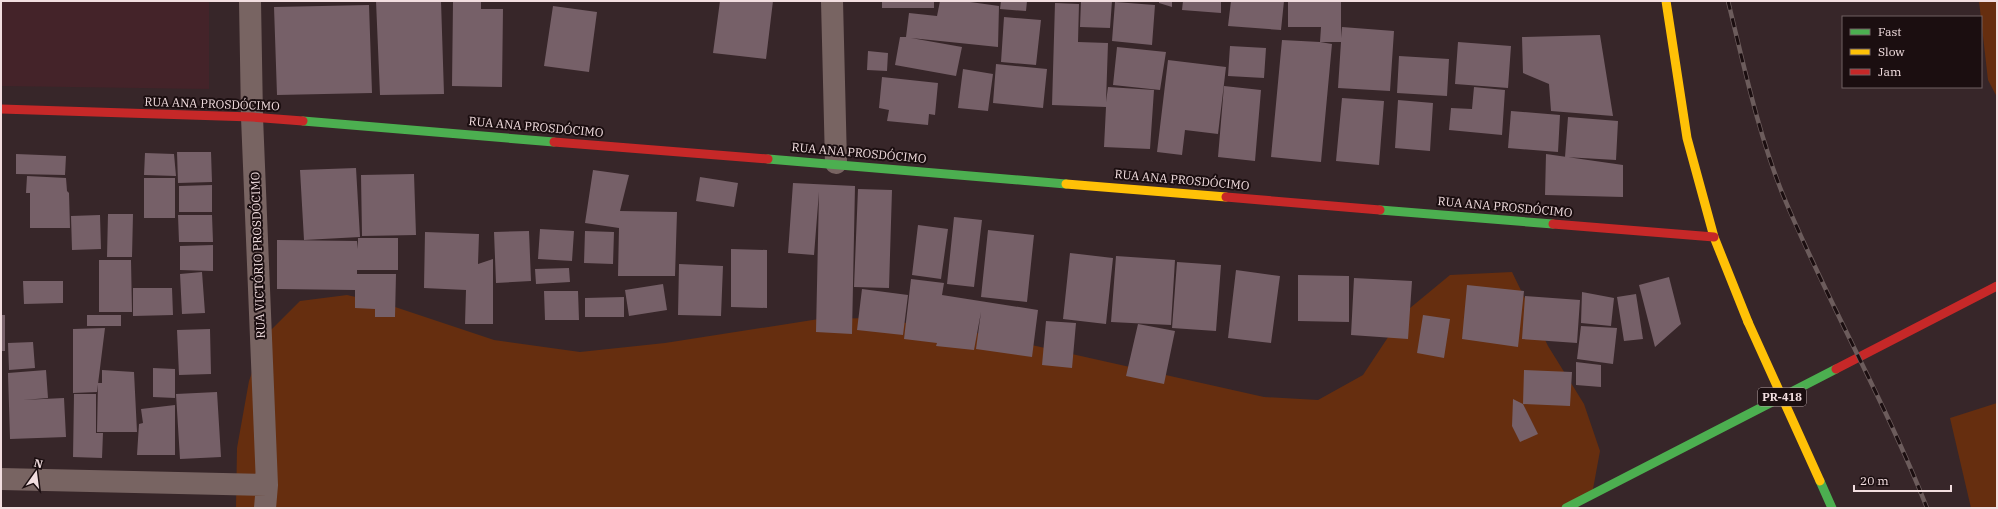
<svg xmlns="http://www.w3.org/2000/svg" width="1998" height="509" font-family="'IBM Plex Serif',serif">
	<rect width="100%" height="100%" fill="#372629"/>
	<path fill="#442329" d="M1 1H209V89L1 86Z"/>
	<path fill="#662e0f" d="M1979 1H1997V97L1988 80Z
		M1512 272 1548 346 1584 404 1600 451 1593 489 1578 508H236L237 448 249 381 265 336 300 301 347 295 386 304 494 340 580 352 665 343 819 319 872 318 983 334 1264 397 1318 400 1363 375 1404 313 1450 275Z
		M1997 403V508H1971L1950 418Z"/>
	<path fill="#766068" d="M376 1H441L444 94 380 95Z
		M453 1H481V9H503L502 87 452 86Z
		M720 1H773L766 59 713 53Z
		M882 1H934V8H882Z
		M940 1H963L999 6 998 47 911 38 962 47 956 76 895 65 900 37H906L909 13 937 16Z
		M1001 1H1027L1026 11 1000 9Z
		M1081 1H1112L1110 28 1080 27Z
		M1159 1H1172V7L1159 3Z
		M1183 1H1221V13L1182 10Z
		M1231 1H1284L1281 30 1228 26Z
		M1288 1H1341V38L1342 27 1394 31 1390 91 1338 88 1341 42H1320L1332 44 1321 162 1271 157 1282 40 1320 42 1321 27H1288Z
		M1115 2 1155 5 1152 45 1112 41Z
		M1055 3 1079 4 1078 42 1108 43 1106 102 1108 87 1154 90 1150 149 1104 147 1106 107 1052 105Z
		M369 5 372 93 277 95 274 7Z
		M553 6 597 12 589 72 544 66Z
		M1004 17 1041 20 1036 65 1001 62Z
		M1600 35 1613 116 1551 111 1549 84 1523 73 1522 37Z
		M1458 42 1511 46 1508 88 1455 84Z
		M1230 46 1266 48 1264 78 1228 76Z
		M1117 47 1166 52 1160 90 1113 85Z
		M868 51 888 53 887 71 867 70Z
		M1399 56 1449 59 1447 96 1397 93Z
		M1168 60 1226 67 1218 134 1185 130 1182 155 1157 152Z
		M996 64 1047 69 1043 108 993 103Z
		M963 69 993 74 988 111 958 108Z
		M882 77 938 83 935 115 929 114 928 125 887 121 889 110 879 108Z
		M1224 86 1261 90 1255 161 1218 157Z
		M1474 87 1505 90 1502 135 1449 130 1451 108 1472 109Z
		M1342 98 1384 101 1379 165 1336 161Z
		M1398 100 1433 103 1430 151 1395 148Z
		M1511 111 1560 115 1558 152 1508 148Z
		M1568 117 1618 121 1616 160 1565 157Z
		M177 152H211L212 182 178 183Z
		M145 153 174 154 176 176 144 175Z
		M16 154 66 156 65 175 16 174Z
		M1546 154 1623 165V197L1545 195Z
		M356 168 360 237 304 240 300 170Z
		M593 170 629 175 620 211 677 212 675 276H618L619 228 585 223Z
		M414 174 416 235 362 236 361 175Z
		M27 176 66 178 67 191 69 193 70 228H30V193H26Z
		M700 177 738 183 734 207 696 201Z
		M144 178H175V218H144Z
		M793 183 855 186 852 334 816 332 819 192 814 255 788 253Z
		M212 185V212H179V186Z
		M858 189 892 190 889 288 854 287Z
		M108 214H133L132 257H107Z
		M100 215 101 249 72 250 71 216Z
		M178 215H212L213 242H179Z
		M954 217 982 220 974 287 947 284Z
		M918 225 948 229 941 279 912 275Z
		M540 229 574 231 572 261 538 259Z
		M988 230 1034 235 1027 302 981 297Z
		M529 231 531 281 496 283 494 232Z
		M585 231 614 232 613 264 584 263Z
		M425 232 479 234 478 264 493 259V324H465L466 290 424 288Z
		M358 238H398V270H357V274H396L395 317H375V309L355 308V290L277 289V240L357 241 358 249Z
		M213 245V271L180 270V246Z
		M731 249 767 250V308L731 307Z
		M1070 253 1113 258 1106 324 1063 319Z
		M1116 256 1175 260 1171 325 1111 322Z
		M99 260H131L132 312H99Z
		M1177 262 1221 265 1216 331 1172 328Z
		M679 264 723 266 721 316 678 315Z
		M569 268 570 282 536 284 535 269Z
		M1236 270 1280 276 1271 343 1228 338Z
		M202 272 205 313 182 314 180 274Z
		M1298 275 1349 276V322L1298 321Z
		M1669 277 1681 324 1655 347 1639 285Z
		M1354 278 1412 281 1408 339 1351 335Z
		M911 279 944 283 942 295 1038 310 1032 357 976 349 981 312 974 350 936 346 937 343 904 339Z
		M23 281H63V303L24 304Z
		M663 284 667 310 629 316 625 290Z
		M1467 285 1524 291 1518 347 1462 339Z
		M133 288H172L173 315 133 316Z
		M862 289 908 295 903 335 857 330Z
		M544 291H578L579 320H545Z
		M1582 292 1614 298 1611 326 1581 323Z
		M1636 294 1643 339 1624 341 1617 297Z
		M1525 296 1580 300 1577 343 1522 339Z
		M624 297V317H585V298Z
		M1 315H5V351H1Z
		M87 315H121V326H87Z
		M1423 315 1450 319 1444 358 1417 353Z
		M1046 321 1076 323 1072 368 1042 365Z
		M1138 324 1175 331 1164 384 1126 376Z
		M1581 326 1617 328 1613 364 1577 359Z
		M105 328 97 392 73 393V329Z
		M210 329 211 374 179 375 177 330Z
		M33 342 35 368 9 370 8 343Z
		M1576 362 1601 365V387L1576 385Z
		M153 368 175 369V398L153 397Z
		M46 370 48 398 23 400 64 398 66 437 10 439 8 373Z
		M102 370 134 372 137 432H97L98 383H102Z
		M1524 370 1572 372 1570 406 1523 404Z
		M217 392 221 457 180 459 176 394Z
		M74 394H96V433H103L102 458 73 457Z
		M1513 399 1523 404 1538 434 1520 442 1512 426Z
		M175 405V455H137L139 424 143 423 141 409Z"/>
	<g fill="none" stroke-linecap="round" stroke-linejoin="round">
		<path stroke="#786462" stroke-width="22" d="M250 1 252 117 267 485 265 508
			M832 1 836 163
			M1 479 267 485"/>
		<path stroke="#4caf50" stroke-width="9" d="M303 121 554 142
			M768 159 1066 184
			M1380 210 1553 224
			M1820 481 1832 508
			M1566 508 1836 369"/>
		<path stroke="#ffc107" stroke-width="9" d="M1666 1 1687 138 1714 237 1748 322
			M1066 184 1226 197"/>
		<path stroke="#c62828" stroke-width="9" d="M1 109 252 117 303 121
			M554 142 768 159
			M1226 197 1380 210
			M1553 224 1714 237
			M1836 369 1997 286"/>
		<defs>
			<path id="rail" d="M1728 1C1744 66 1758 133 1783 195 1827 301 1885 401 1927 508"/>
		</defs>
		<use href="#rail" stroke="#6c5c5c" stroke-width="4.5"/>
		<use href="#rail" stroke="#1b0e10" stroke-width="3" stroke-dasharray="9" stroke-linecap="butt"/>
		<path stroke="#ffc107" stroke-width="9" d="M1748 322 1820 481"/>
	</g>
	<g text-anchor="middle" stroke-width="4" stroke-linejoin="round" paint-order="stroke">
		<rect fill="#1b0e10" stroke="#b2a0a2" stroke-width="1" x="1758" y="388" width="48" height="18" rx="3"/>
		<g font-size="11" font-weight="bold" fill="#f2dee0">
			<text x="1782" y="401">PR-418</text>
		</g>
		<g font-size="12" fill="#f2dee0" stroke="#1b0e10">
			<text transform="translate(212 104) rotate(2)" y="4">RUA ANA PROSDÓCIMO</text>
			<text transform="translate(536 127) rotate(5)" y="4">RUA ANA PROSDÓCIMO</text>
			<text transform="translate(859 153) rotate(5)" y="4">RUA ANA PROSDÓCIMO</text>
			<text transform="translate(1182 180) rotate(5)" y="4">RUA ANA PROSDÓCIMO</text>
			<text transform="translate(1505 207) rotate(5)" y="4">RUA ANA PROSDÓCIMO</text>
			<text transform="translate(258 255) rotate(-92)" y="4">RUA VICTÓRIO PROSDÓCIMO</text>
		</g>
	</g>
	<rect width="1998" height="509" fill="none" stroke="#f2dee0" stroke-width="4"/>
	<rect x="1842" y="16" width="140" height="72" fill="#1b0e10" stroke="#716163"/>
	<rect x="1850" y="29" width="20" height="6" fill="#4caf50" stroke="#716163"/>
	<text x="1878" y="36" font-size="12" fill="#f2dee0">Fast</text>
	<rect x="1850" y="49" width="20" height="6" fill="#ffc107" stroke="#716163"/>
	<text x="1878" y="56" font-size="12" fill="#f2dee0">Slow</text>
	<rect x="1850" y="69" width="20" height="6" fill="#c62828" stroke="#716163"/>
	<text x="1878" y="76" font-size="12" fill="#f2dee0">Jam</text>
	<g transform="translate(36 473) rotate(14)" stroke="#1b0e10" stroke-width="3" paint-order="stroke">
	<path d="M0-3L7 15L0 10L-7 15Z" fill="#f2dee0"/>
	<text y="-6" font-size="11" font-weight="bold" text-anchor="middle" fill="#f2dee0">N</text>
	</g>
	<path d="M1854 485v6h97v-6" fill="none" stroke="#f2dee0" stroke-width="2"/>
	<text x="1860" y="485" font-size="12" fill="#f2dee0" stroke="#1b0e10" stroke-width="3" paint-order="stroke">20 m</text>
</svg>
